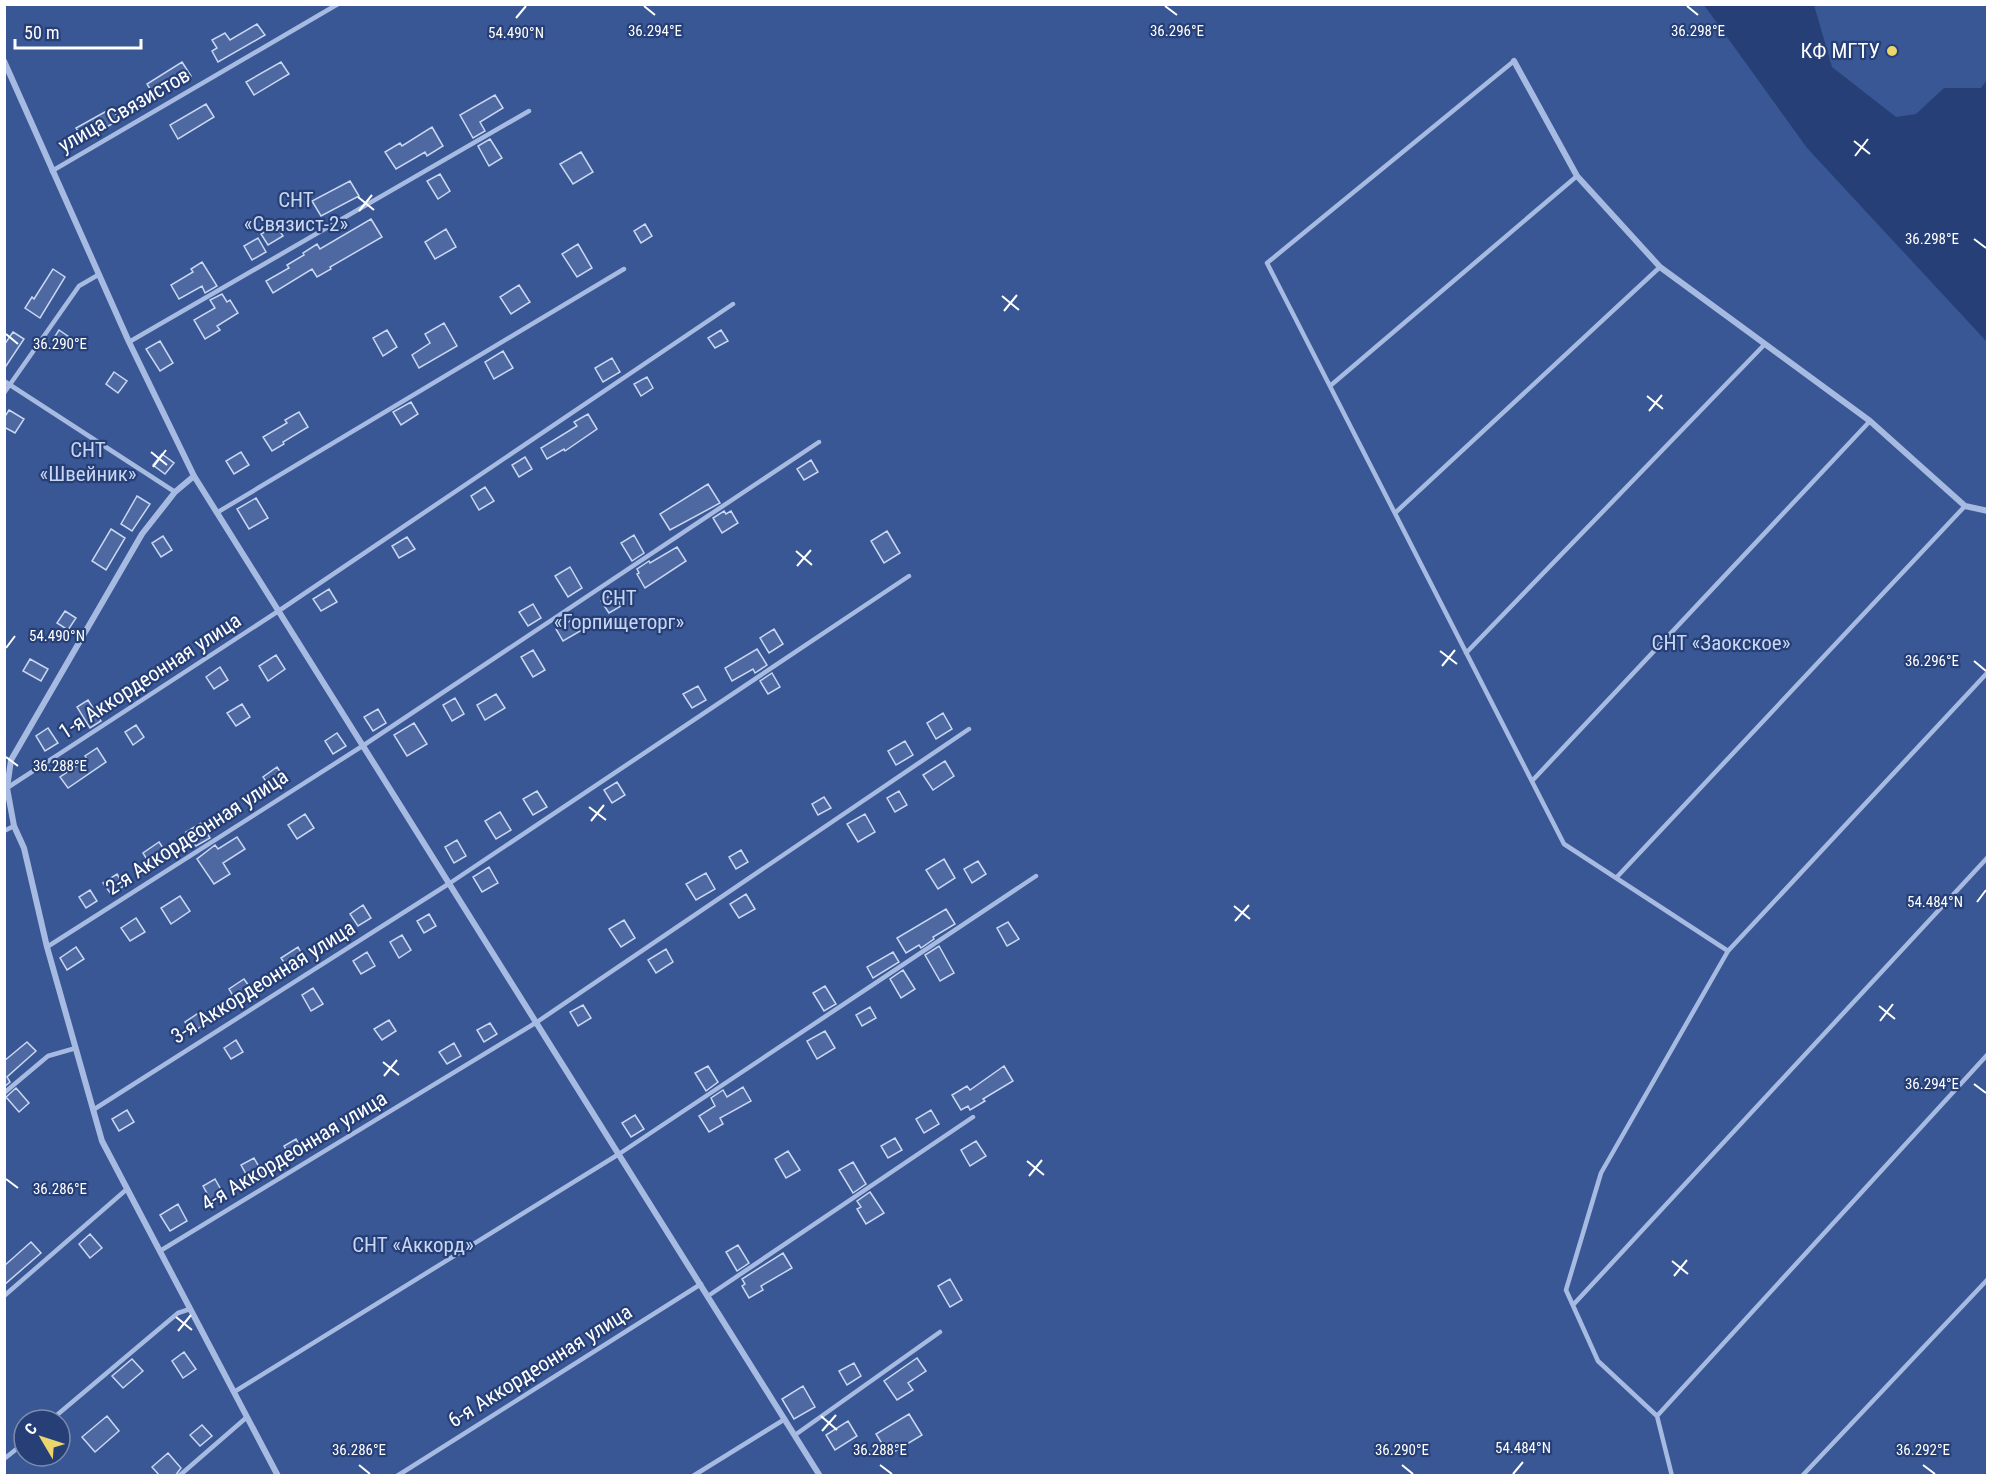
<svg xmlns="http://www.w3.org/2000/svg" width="1992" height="1480" font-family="'Roboto Condensed',sans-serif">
	<rect width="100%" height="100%" fill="#263f77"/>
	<path fill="#395794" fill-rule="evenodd" d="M4 5H1704L1807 148 1987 342V1475H5ZM24 1420H60V1456H24Z
		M1814 5H1987V80L1981 88H1944L1916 114 1896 117 1832 67Z"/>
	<path fill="#4e69a1" stroke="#c9d7f2" stroke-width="1.5" d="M257 24 265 35 218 62 212 51 217 48 212 40 225 33 230 40Z
		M182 62 191 76 155 97 147 84Z
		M281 62 289 74 254 95 246 82Z
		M495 95 503 108 480 122 485 131 473 138 460 115Z
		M206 104 214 117 178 139 170 125Z
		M112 108 119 120 84 140 76 128Z
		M432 127 443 146 427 156 425 152 396 169 385 152 400 143 402 146Z
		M490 139 502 158 489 166 478 146Z
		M581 152 593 172 573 184 560 164Z
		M440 174 450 191 438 199 427 181Z
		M350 181 359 196 321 216 312 201Z
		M371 219 382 237 330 267 331 269 317 277 312 269 273 293 266 281 289 268 287 265 304 255 303 253 317 244 320 249Z
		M645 224 652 236 641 243 634 231Z
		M276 225 283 236 268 245 261 234Z
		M446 229 456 247 435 259 425 242Z
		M258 238 266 252 252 260 244 246Z
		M578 244 592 268 577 277 562 254Z
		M202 262 217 286 205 293 202 286 179 299 171 285 193 272 191 269Z
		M53 269 65 277 40 318 25 308 32 297 34 299Z
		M519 285 530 302 511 314 500 297Z
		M222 294 227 302 230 300 238 313 217 326 220 330 205 339 194 320 215 308 210 300Z
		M444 323 457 346 419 368 412 355 430 343 425 334Z
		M59 330 72 339 64 350 52 341Z
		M387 330 397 347 383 356 373 338Z
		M721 330 728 341 715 348 708 338Z
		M13 332 24 339 4 369V345Z
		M160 341 173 363 160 371 146 349Z
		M503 351 513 368 494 379 485 362Z
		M612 358 620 372 603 382 595 368Z
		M114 372 127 381 118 393 106 384Z
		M647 377 653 388 641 396 634 384Z
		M411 402 418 414 401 425 393 412Z
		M9 410 24 419 15 433 4 427V418Z
		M299 412 308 427 283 442 284 444 272 451 263 437 287 423 285 420Z
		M588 414 597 429 565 451 564 449 547 459 541 448 577 426 574 422Z
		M241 452 249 465 234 474 226 461Z
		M162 454 174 463 165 474 153 465Z
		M525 457 532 469 519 477 512 465Z
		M811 460 818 472 804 480 797 469Z
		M708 484 720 503 670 530 660 514Z
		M485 487 494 501 479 510 471 496Z
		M137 496 150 504 132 531 121 524Z
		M256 498 268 518 249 529 237 509Z
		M724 511 726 514 731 511 738 523 722 533 713 518Z
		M111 529 125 538 106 570 92 561Z
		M887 531 900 553 884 563 871 541Z
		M634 535 644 553 632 561 621 543Z
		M163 536 172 550 161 557 152 543Z
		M407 537 415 549 399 558 392 546Z
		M677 547 686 561 645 588 637 574 639 573 637 569 649 561 650 563Z
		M570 567 582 588 568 597 555 576Z
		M329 589 337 602 321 611 313 599Z
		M614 593 621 606 609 613 601 601Z
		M533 604 541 618 528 626 519 612Z
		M65 611 76 618 68 630 57 623Z
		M575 618 582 630 563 641 556 629Z
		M774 629 783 644 769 653 760 638Z
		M757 649 767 665 755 673 753 669 732 681 725 668Z
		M533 650 545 670 533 677 521 657Z
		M276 655 285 669 268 681 259 666Z
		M30 659 48 669 41 681 23 671Z
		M220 667 228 680 214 689 206 677Z
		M772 673 780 687 768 694 760 681Z
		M698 686 706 700 692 708 683 694Z
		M496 694 505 708 485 720 477 705Z
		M455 698 464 714 452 721 443 705Z
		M88 700 101 721 90 728 77 707Z
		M242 704 250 717 236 726 227 713Z
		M378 709 386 723 373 731 364 717Z
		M943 713 952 729 936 739 927 723Z
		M414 723 427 744 407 756 394 735Z
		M136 725 144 737 133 745 125 732Z
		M48 728 58 743 45 751 36 736Z
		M337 733 346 746 333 754 325 741Z
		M905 741 913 755 896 765 888 751Z
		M97 748 106 762 68 788 60 777 87 759 85 756Z
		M945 761 954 776 933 790 923 775Z
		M277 767 287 782 273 791 263 777Z
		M617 782 625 795 612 803 604 790Z
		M537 791 547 807 533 815 523 799Z
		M899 791 907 805 895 812 887 798Z
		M824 797 831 808 818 815 812 804Z
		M500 812 511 830 496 839 485 821Z
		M305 814 314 828 297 839 288 825Z
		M865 814 875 832 858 842 847 824Z
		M201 823 210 838 196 846 186 832Z
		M237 837 245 849 223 863 230 874 214 884 197 859 215 845 218 849Z
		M457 840 466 856 454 863 445 847Z
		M159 842 169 857 152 868 143 853Z
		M741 850 748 862 736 869 729 857Z
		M944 859 955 878 938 889 926 870Z
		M978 861 986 874 972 883 964 869Z
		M489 867 498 883 482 892 473 877Z
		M706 873 715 889 696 900 686 884Z
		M117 874 124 886 111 894 103 883Z
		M90 890 97 901 86 908 79 897Z
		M746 894 755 909 739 918 730 904Z
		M180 896 190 911 171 924 161 908Z
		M363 905 371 918 358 926 350 914Z
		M946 909 955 924 933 937 934 939 921 948 919 945 906 953 897 938Z
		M429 914 436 926 424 933 417 921Z
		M136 918 145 932 130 941 121 928Z
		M624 920 635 938 621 947 609 929Z
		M1008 922 1019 939 1007 946 997 928Z
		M402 935 411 950 399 958 390 942Z
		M939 946 954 973 940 981 925 955Z
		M76 947 84 959 67 970 60 958Z
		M298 947 304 958 303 963 290 971 281 958Z
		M666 949 673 962 656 973 648 960Z
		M367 952 375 966 361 974 353 961Z
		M893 952 899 962 873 978 867 967Z
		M903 970 915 989 901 998 890 979Z
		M244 979 254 993 238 1004 229 989Z
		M825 986 836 1004 824 1011 813 993Z
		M313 988 323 1004 311 1011 302 995Z
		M583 1005 591 1018 578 1026 570 1012Z
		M870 1007 876 1018 862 1026 856 1015Z
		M200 1012 207 1022 192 1033 185 1022Z
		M389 1020 396 1031 382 1040 374 1029Z
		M490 1023 497 1034 484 1042 477 1030Z
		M825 1031 835 1048 817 1059 807 1041Z
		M236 1040 243 1052 231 1059 224 1048Z
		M27 1042 36 1051 7 1077 10 1082 4 1087V1061Z
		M454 1043 461 1056 447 1064 439 1052Z
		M708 1066 718 1082 706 1091 695 1073Z
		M1004 1066 1013 1081 983 1099 985 1101 970 1110 968 1106 961 1110 952 1095 967 1086 970 1090Z
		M743 1087 751 1101 720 1118 723 1124 709 1132 699 1116 715 1106 711 1098 723 1090 727 1097Z
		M16 1088 29 1103 19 1112 6 1097Z
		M127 1110 134 1122 119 1131 112 1119Z
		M931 1110 939 1124 924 1133 916 1119Z
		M635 1115 644 1129 631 1137 622 1123Z
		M895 1138 902 1150 888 1158 881 1146Z
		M296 1139 302 1150 291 1158 284 1146Z
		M976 1141 986 1156 970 1166 961 1150Z
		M788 1151 800 1170 786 1178 775 1159Z
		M254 1158 263 1174 250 1181 241 1165Z
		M853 1162 866 1184 853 1193 839 1170Z
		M215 1179 224 1195 212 1202 203 1186Z
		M870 1192 884 1213 866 1224 857 1209 861 1207 857 1201Z
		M178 1204 187 1221 170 1231 160 1215Z
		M90 1234 102 1248 90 1258 79 1244Z
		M31 1242 41 1253 4 1285V1266Z
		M738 1245 749 1263 737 1271 726 1252Z
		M783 1253 792 1268 761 1286 763 1290 749 1298 742 1286 745 1284 742 1279Z
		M950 1279 962 1300 950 1307 938 1286Z
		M184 1352 196 1369 183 1378 172 1361Z
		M917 1358 926 1371 908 1383 913 1390 897 1400 884 1381Z
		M132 1359 143 1371 123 1388 112 1376Z
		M854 1363 861 1376 847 1385 839 1371Z
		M803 1386 815 1407 794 1419 782 1399Z
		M909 1414 922 1435 889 1455 876 1434Z
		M107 1416 119 1431 95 1452 82 1437Z
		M848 1421 857 1436 835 1450 826 1435Z
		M202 1425 212 1436 200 1446 190 1435Z
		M168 1453 181 1468 175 1476H160L152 1467Z"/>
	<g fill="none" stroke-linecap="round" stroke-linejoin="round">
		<path stroke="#a7bbe2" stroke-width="4.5" d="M1514 61 1267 263 1564 844 1728 951 1601 1173 1566 1290 1598 1361 1657 1416 1672 1476
			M52 171 338 4
			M129 342 529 111
			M4 381 175 492
			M1330 386 1577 176
			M4 393 79 286 98 275
			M218 512 624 269
			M1395 513 1660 267
			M1466 653 1765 344
			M1532 781 1870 421
			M7 788 280 610 733 304
			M4 831 14 826
			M1616 878 1965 506
			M47 947 364 745 819 442
			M1728 951 1988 672
			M4 1093 48 1056 76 1048
			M93 1110 450 883 909 576
			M160 1251 537 1022 969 729
			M4 1296 127 1189
			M708 1296 973 1117
			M1573 1305 1988 857
			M234 1392 619 1154 1036 876
			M1657 1416 1988 1054
			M51 1420 178 1313 190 1309
			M795 1435 940 1332
			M4 1459 24 1443
			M179 1476 247 1417
			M397 1476 701 1284
			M693 1476 785 1419
			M1802 1476 1988 1279"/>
		<path stroke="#a7bbe2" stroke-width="6" d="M4 61 129 342 194 476 820 1476
			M1514 61 1577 176 1660 267 1870 421 1965 506 1988 511
			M194 476 175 492 142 534 11 760 7 788 14 826 24 848 47 947 102 1141 278 1476"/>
	</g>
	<path fill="none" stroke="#fff" stroke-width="2" d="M644 6 655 15M1165 6 1177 15M1687 6 1698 15M516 18 526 6M1854 141 1870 154M1855 156 1868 139M358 197 374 210M359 211 372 195M1974 239 1986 248M1002 296 1019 310M1004 311 1017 295M6 334 18 344M1647 396 1663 409M1649 411 1662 395M151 452 167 465M153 467 166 450M796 551 812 565M797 566 811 550M6 648 15 636M1440 651 1457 664M1974 661 1986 671M1442 666 1455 650M6 757 18 766M589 807 606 820M591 821 604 805M1977 902 1986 890M1234 906 1250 919M1235 921 1249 905M1879 1006 1895 1019M1880 1021 1893 1004M383 1062 399 1075M384 1076 397 1060M1974 1084 1986 1093M1027 1161 1044 1175M1029 1176 1042 1160M6 1179 18 1188M1672 1261 1688 1274M1674 1276 1687 1260M176 1317 192 1330M178 1331 191 1315M821 1416 837 1430M822 1431 836 1415M359 1465 370 1474M880 1465 892 1474M1402 1465 1413 1474M1923 1465 1935 1474M1513 1474 1523 1462"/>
	<circle fill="#ebd66d" stroke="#263f77" stroke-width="2" cx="1892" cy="51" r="6"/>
	<g text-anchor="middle" stroke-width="4.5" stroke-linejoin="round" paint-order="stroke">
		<g font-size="21" fill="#fff" stroke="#263f77" text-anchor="end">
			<text x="1880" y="58">КФ МГТУ</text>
		</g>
		<g font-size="21" fill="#fff" stroke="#263f77">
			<text transform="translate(124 110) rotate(-30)" y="7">улица Связистов</text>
			<text transform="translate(150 676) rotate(-33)" y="7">1-я Аккордеонная улица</text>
			<text transform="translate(197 832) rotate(-33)" y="7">2-я Аккордеонная улица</text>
			<text transform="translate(263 982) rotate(-32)" y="7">3-я Аккордеонная улица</text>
			<text transform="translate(294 1151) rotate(-31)" y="7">4-я Аккордеонная улица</text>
			<text transform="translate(540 1366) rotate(-32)" y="7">6-я Аккордеонная улица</text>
		</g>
		<g font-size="21" fill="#c9d7f2" stroke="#263f77">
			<text x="296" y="207">СНТ<tspan x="296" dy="24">«Связист-2»</tspan></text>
			<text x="88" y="457">СНТ<tspan x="88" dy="24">«Швейник»</tspan></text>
			<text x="619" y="605">СНТ<tspan x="619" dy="24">«Горпищеторг»</tspan></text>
			<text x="1721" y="650">СНТ «Заокское»</text>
			<text x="413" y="1252">СНТ «Аккорд»</text>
		</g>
	</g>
	<g font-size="15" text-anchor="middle" fill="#fff" stroke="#263f77" stroke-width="4.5" stroke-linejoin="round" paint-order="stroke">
		<text x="655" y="36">36.294°E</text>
		<text x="1177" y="36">36.296°E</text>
		<text x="1698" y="36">36.298°E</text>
		<text x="516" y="38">54.490°N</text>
		<text x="1932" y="244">36.298°E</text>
		<text x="60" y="349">36.290°E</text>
		<text x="57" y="641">54.490°N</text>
		<text x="1932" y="666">36.296°E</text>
		<text x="60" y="771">36.288°E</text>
		<text x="1935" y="907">54.484°N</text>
		<text x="1932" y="1089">36.294°E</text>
		<text x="60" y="1194">36.286°E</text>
		<text x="1523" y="1453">54.484°N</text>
		<text x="359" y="1455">36.286°E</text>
		<text x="880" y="1455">36.288°E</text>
		<text x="1402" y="1455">36.290°E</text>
		<text x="1923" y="1455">36.292°E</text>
	</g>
	<rect width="1992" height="1480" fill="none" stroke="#ffffff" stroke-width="12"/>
	<g transform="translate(42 1438) rotate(309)"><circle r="28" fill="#263f77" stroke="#7d8cad" stroke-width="1.5"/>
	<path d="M0-4.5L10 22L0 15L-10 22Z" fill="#ebd66d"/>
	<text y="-9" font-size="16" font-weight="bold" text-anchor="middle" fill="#ffffff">С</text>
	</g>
	<path d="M15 39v9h126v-9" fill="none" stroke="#ffffff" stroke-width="3"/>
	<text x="24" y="39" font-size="18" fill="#ffffff" stroke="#263f77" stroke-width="4.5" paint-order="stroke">50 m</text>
</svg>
